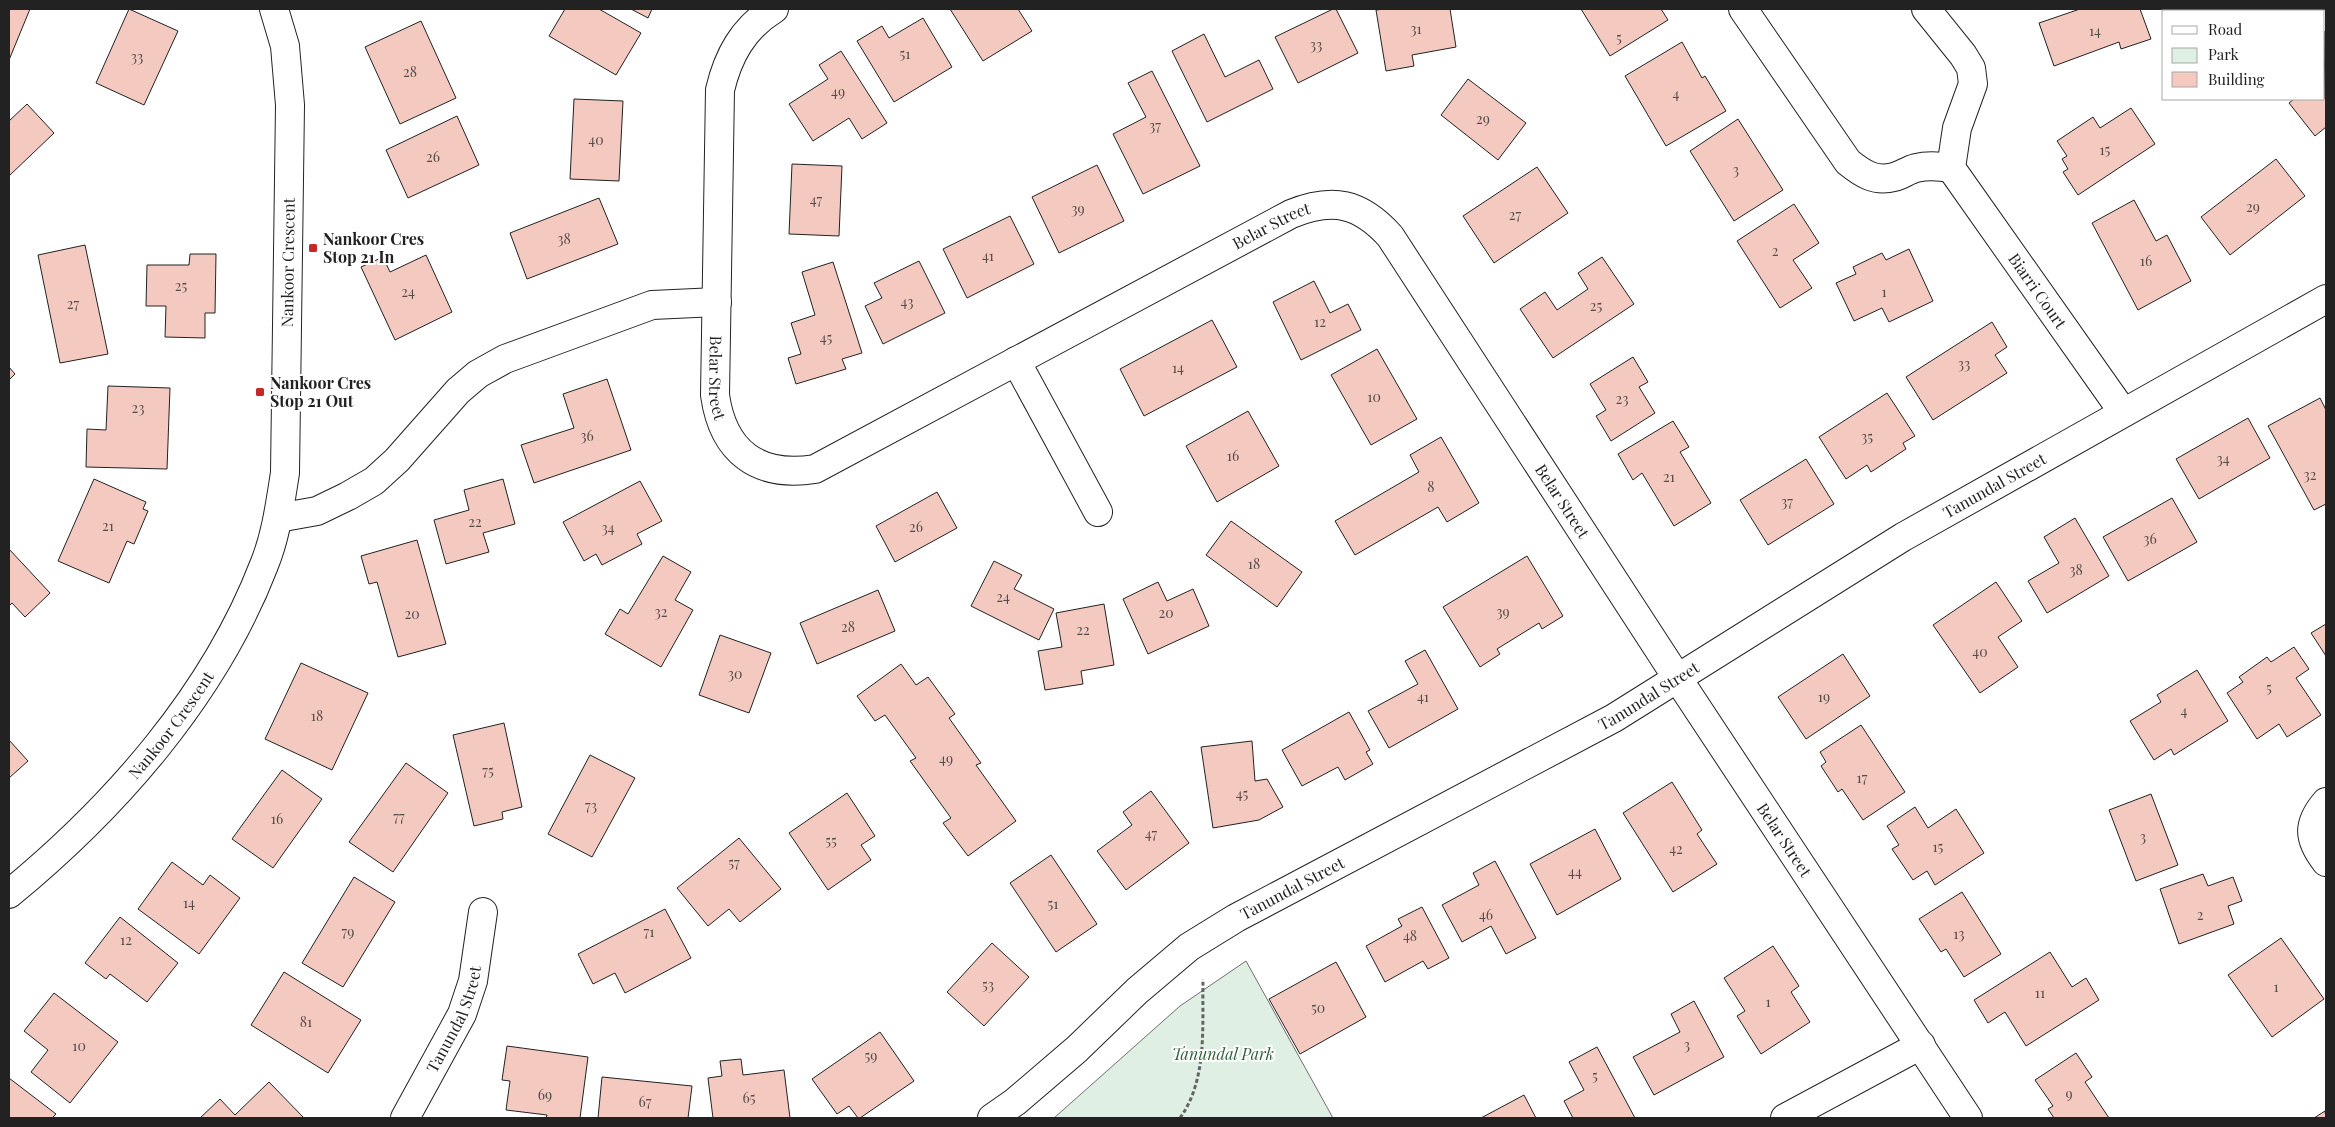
<svg xmlns="http://www.w3.org/2000/svg" width="2335" height="1127" font-family="'Playfair Display',serif">
	<rect width="100%" height="100%" fill="#fff"/>
	<path fill="#e0efe3" stroke="#6f6f6f" d="M1246 961 1333 1118H1054L1180 1006Z"/>
	<path fill="#f3c9c0" stroke="#222" d="M9 9H30L9 60Z
		M129 9 178 31 144 105 96 83Z
		M565 9H599L641 33 616 75 549 36Z
		M631 9H652L648 18Z
		M950 9H1018L1032 31 983 61Z
		M1333 9H1336L1358 53 1298 83 1275 37Z
		M1384 9H1450L1456 47 1412 55 1414 66 1386 71 1376 10Z
		M1581 9H1661L1668 20 1610 56Z
		M2080 9H2140L2151 39 2121 49 2119 42 2054 66 2039 23Z
		M2245 9H2313L2315 11H2246Z
		M923 18 952 67 894 102 857 41 882 26 889 38Z
		M421 21 456 98 400 124 365 47Z
		M2325 31 2326 127 2315 136 2289 103 2294 99H2324Z
		M1204 34 1225 77 1259 60 1273 89 1207 122 1172 51Z
		M1682 42 1702 78 1705 76 1726 111 1666 146 1625 76Z
		M841 51 887 123 862 139 849 118 813 141 789 104 828 79 819 65Z
		M1152 71 1200 166 1143 194 1113 134 1146 117 1128 83Z
		M1468 79 1526 123 1498 160 1441 115Z
		M574 99 623 101 619 181 570 179Z
		M27 104 54 133 9 176V121Z
		M2131 108 2155 144 2078 195 2063 172 2068 169 2062 159 2067 156 2057 141 2093 117 2100 128Z
		M457 116 479 165 408 198 386 150Z
		M1738 119 1783 190 1734 221 1690 151Z
		M2276 159 2305 196 2230 255 2201 217Z
		M792 164 842 166 839 236 789 234Z
		M1097 165 1124 221 1059 253 1032 197Z
		M1537 167 1568 213 1494 263 1463 216Z
		M599 198 618 244 527 279 510 233Z
		M2134 200 2156 241 2167 235 2191 281 2138 310 2092 223Z
		M1794 204 1819 243 1793 260 1812 288 1780 308 1737 241Z
		M1010 216 1034 264 967 298 943 249Z
		M85 245 108 354 60 363 38 255Z
		M1909 249 1933 301 1889 322 1882 308 1854 321 1836 283 1856 274 1853 267 1882 253 1886 260Z
		M190 254H216L215 313H205V338L165 337 166 306H146L147 265H189Z
		M426 255 452 312 395 340 361 267 383 257 390 272Z
		M1602 257 1634 304 1553 358 1520 309 1545 292 1557 310 1588 289 1578 273Z
		M919 261 945 313 883 344 865 306 882 298 874 283Z
		M833 262 862 353 842 359 846 369 796 384 788 358 801 354 791 323 815 315 802 272Z
		M1314 281 1330 313 1348 304 1361 330 1301 360 1273 302Z
		M1212 320 1237 367 1144 416 1120 369Z
		M1992 322 2007 347 1995 355 2007 373 1933 420 1906 377Z
		M1377 349 1417 419 1371 445 1331 375Z
		M1633 357 1648 382 1639 387 1655 413 1611 441 1596 416 1606 410 1590 384Z
		M9 367 15 374 9 380Z
		M607 379 631 450 534 483 521 445 574 428 563 394Z
		M108 386 170 388 167 469 86 467 87 429 106 430Z
		M1887 393 1915 436 1903 443 1906 449 1871 472 1867 465 1846 479 1819 437Z
		M2320 398 2326 410V504L2314 510 2268 426Z
		M1248 411 1279 466 1217 502 1186 446Z
		M2248 418 2270 458 2199 499 2176 459Z
		M1673 421 1689 447 1680 452 1711 503 1674 526 1642 473 1633 480 1618 454Z
		M1441 437 1479 503 1447 522 1438 507 1355 555 1335 521 1419 472 1410 455Z
		M1806 459 1834 504 1768 545 1740 500Z
		M94 479 146 502 143 509 148 511 134 544 127 541 109 583 58 561Z
		M503 479 515 524 483 533 489 552 446 564 434 520 469 510 464 490Z
		M640 481 662 521 637 534 642 544 602 565 596 554 584 561 563 522Z
		M937 492 957 528 895 562 876 526Z
		M2172 498 2197 542 2128 581 2103 537Z
		M2075 518 2109 576 2047 613 2028 581 2059 563 2044 537Z
		M1231 521 1302 572 1277 607 1206 555Z
		M417 540 446 644 398 657 377 582 369 584 361 556Z
		M9 549 50 593 25 617 12 603 9 606Z
		M663 556 691 572 675 600 693 610 661 667 605 634 620 609 628 614Z
		M1527 556 1563 616 1542 629 1539 623 1497 649 1500 654 1480 667 1443 607Z
		M994 561 1022 575 1014 589 1054 609 1039 640 971 606Z
		M1158 582 1167 601 1193 589 1209 626 1148 654 1123 599Z
		M1996 582 2022 621 1998 637 2018 667 1980 693 1933 625Z
		M878 590 895 631 817 664 800 623Z
		M1104 604 1114 665 1081 671 1083 684 1045 690 1038 651 1062 647 1056 613Z
		M2326 624V656L2311 633Z
		M720 635 771 653 749 713 699 695Z
		M2294 647 2309 669 2296 678 2321 715 2287 737 2279 724 2257 739 2227 693 2243 682 2239 677 2267 657 2271 662Z
		M1425 650 1458 709 1389 748 1368 711 1418 684 1405 661Z
		M1843 654 1870 696 1806 739 1778 697Z
		M301 663 368 693 332 770 265 739Z
		M901 664 916 685 928 677 955 714 949 718 981 763 976 765 1016 821 968 856 943 823 951 818 910 761 916 758 885 715 875 721 857 696Z
		M2197 670 2228 721 2174 755 2171 749 2154 760 2130 721 2161 702 2157 695Z
		M1349 712 1370 750 1366 752 1373 764 1345 780 1338 767 1302 786 1282 750Z
		M504 723 522 807 502 812 503 819 474 826 453 735Z
		M1861 725 1905 792 1863 820 1842 789 1838 792 1821 766 1826 762 1820 752Z
		M9 740 28 761 9 778Z
		M1252 741 1255 781 1267 779 1283 807 1259 820 1213 828 1201 747Z
		M590 755 635 778 592 857 548 834Z
		M406 763 448 793 393 872 349 842Z
		M282 770 322 799 273 868 232 839Z
		M1672 782 1702 830 1697 834 1717 864 1673 892 1623 813Z
		M1151 791 1189 843 1126 890 1097 851 1132 825 1123 812Z
		M847 793 875 836 861 845 871 860 828 890 789 833Z
		M2151 794 2178 865 2136 881 2109 810Z
		M1915 807 1928 828 1956 809 1984 853 1935 885 1927 871 1913 880 1892 849 1899 845 1887 826Z
		M1595 829 1621 879 1557 915 1530 864Z
		M739 838 781 889 740 922 729 909 708 926 677 888Z
		M1051 855 1097 924 1056 952 1010 883Z
		M1495 861 1536 938 1506 954 1491 926 1462 942 1442 905 1479 885 1473 873Z
		M172 862 203 885 210 875 240 898 199 954 138 909Z
		M2203 874 2208 886 2233 877 2242 901 2228 906 2234 924 2179 944 2160 889Z
		M354 877 395 902 343 987 302 963Z
		M1962 892 2001 954 1964 977 1946 949 1941 952 1919 919Z
		M1422 907 1449 958 1428 969 1423 961 1385 982 1366 946 1402 926 1398 919Z
		M665 909 691 958 625 993 615 973 593 984 578 954Z
		M120 917 178 963 147 1002 110 974 106 979 85 963Z
		M2281 938 2324 999 2272 1037 2228 975Z
		M992 943 1029 977 984 1026 947 992Z
		M1773 946 1799 986 1791 992 1810 1022 1761 1054 1737 1016 1745 1011 1724 978Z
		M2050 952 2072 987 2086 978 2099 1000 2026 1046 2005 1012 1988 1023 1974 1000Z
		M1336 962 1366 1017 1300 1054 1269 999Z
		M284 972 361 1020 328 1073 251 1025Z
		M54 993 118 1042 70 1103 31 1072 48 1050 24 1031Z
		M1694 1001 1724 1057 1654 1095 1633 1057 1680 1032 1671 1014Z
		M880 1032 914 1081 860 1118H858L849 1106 837 1114 812 1079Z
		M507 1046 588 1057 580 1118H546L547 1115 506 1110 510 1081 502 1080Z
		M1597 1047 1635 1118H1573L1564 1101 1584 1090 1569 1062Z
		M2076 1053 2092 1077 2085 1082 2109 1118H2054L2048 1109 2053 1106 2035 1080Z
		M741 1059 743 1075 784 1070 790 1118H713L708 1078 722 1076 720 1061Z
		M602 1077 692 1086 688 1118H598Z
		M9 1078 56 1114 52 1118H9Z
		M269 1082 304 1118H200L220 1099 235 1115Z
		M1524 1095 1536 1118H1481Z
		M2325 1111 2326 1118H2314Z"/>
	<g fill="none" stroke-linecap="round" stroke-linejoin="round">
		<defs>
			<g id="street">
				<path id="s1" d="M774 9C743 28 728 56 720 90L715 395C723 452 758 478 815 469L1291 214C1333 197 1360 203 1390 236L1678 679 1968 1118"/>
				<path d="M1743 9 1848 162C1863 174 1875 182 1894 177 1902 175 1908 170 1916 168 1928 165 1939 166 1951 168"/>
				<path id="s2" d="M1926 9 1963 55 1971 68 1973 84 1957 128 1951 168 2123 412"/>
				<path d="M1016 361 1098 512"/>
				<path d="M278 518 317 511 348 496 374 481 397 460 458 391 478 374 505 359 652 305 717 302"/>
				<path d="M2326 802C2307 824 2308 839 2326 862"/>
				<path id="s3" d="M9 894C115 807 214 695 264 565 276 536 280 504 285 473L290 105 285 46 274 9"/>
				<path id="s4" d="M405 1118 462 1014 473 981 483 912"/>
				<path id="s5" d="M992 1118 1015 1102 1077 1049 1137 991 1189 947 1236 918 1614 718 1903 537 2326 299"/>
				<path d="M1785 1118 1921 1045"/>
			</g>
		</defs>
		<use href="#street" stroke="#222" stroke-width="30"/>
		<path stroke="#646464" stroke-width="3" stroke-dasharray="4 2.5" stroke-linecap="butt" d="M1180 1118C1208 1079 1202 1025 1203 979"/>
		<use href="#street" stroke="#fff" stroke-width="28"/>
	</g>
	<g fill="#c62828" stroke="#fff" stroke-width="2">
		<rect x="308" y="243" width="10" height="10" rx="2.5"/>
		<rect x="255" y="387" width="10" height="10" rx="2.5"/>
	</g>
	<g text-anchor="middle" stroke-width="4" stroke-linejoin="round" paint-order="stroke">
		<g font-size="14" fill="#564c4a">
			<text x="1416" y="34">31</text>
			<text x="2095" y="36">14</text>
			<text x="1619" y="43">5</text>
			<text x="1316" y="50">33</text>
			<text x="905" y="59">51</text>
			<text x="137" y="62">33</text>
			<text x="410" y="77">28</text>
			<text x="838" y="97">49</text>
			<text x="1676" y="99">4</text>
			<text x="1483" y="124">29</text>
			<text x="1155" y="131">37</text>
			<text x="596" y="145">40</text>
			<text x="2105" y="155">15</text>
			<text x="433" y="162">26</text>
			<text x="1736" y="175">3</text>
			<text x="816" y="205">47</text>
			<text x="2253" y="212">29</text>
			<text x="1078" y="214">39</text>
			<text x="1515" y="220">27</text>
			<text x="564" y="244">38</text>
			<text x="1775" y="256">2</text>
			<text x="988" y="261">41</text>
			<text x="2146" y="266">16</text>
			<text x="181" y="291">25</text>
			<text x="408" y="297">24</text>
			<text x="1884" y="297">1</text>
			<text x="907" y="307">43</text>
			<text x="73" y="309">27</text>
			<text x="1596" y="311">25</text>
			<text x="1320" y="327">12</text>
			<text x="826" y="343">45</text>
			<text x="1964" y="369">33</text>
			<text x="1178" y="373">14</text>
			<text x="1374" y="402">10</text>
			<text x="1622" y="404">23</text>
			<text x="138" y="413">23</text>
			<text x="587" y="441">36</text>
			<text x="1867" y="442">35</text>
			<text x="1233" y="461">16</text>
			<text x="2223" y="464">34</text>
			<text x="2310" y="480">32</text>
			<text x="1669" y="482">21</text>
			<text x="1431" y="492">8</text>
			<text x="1787" y="507">37</text>
			<text x="475" y="527">22</text>
			<text x="108" y="531">21</text>
			<text x="916" y="532">26</text>
			<text x="608" y="533">34</text>
			<text x="2150" y="544">36</text>
			<text x="1254" y="569">18</text>
			<text x="2076" y="575">38</text>
			<text x="1003" y="602">24</text>
			<text x="661" y="617">32</text>
			<text x="1503" y="617">39</text>
			<text x="1166" y="618">20</text>
			<text x="412" y="619">20</text>
			<text x="848" y="632">28</text>
			<text x="1083" y="635">22</text>
			<text x="1980" y="657">40</text>
			<text x="735" y="679">30</text>
			<text x="2269" y="693">5</text>
			<text x="1423" y="702">41</text>
			<text x="1824" y="702">19</text>
			<text x="2184" y="716">4</text>
			<text x="317" y="721">18</text>
			<text x="946" y="764">49</text>
			<text x="488" y="776">75</text>
			<text x="1862" y="783">17</text>
			<text x="1242" y="799">45</text>
			<text x="591" y="811">73</text>
			<text x="399" y="822">77</text>
			<text x="277" y="824">16</text>
			<text x="1151" y="839">47</text>
			<text x="2143" y="842">3</text>
			<text x="831" y="846">55</text>
			<text x="1938" y="852">15</text>
			<text x="1676" y="854">42</text>
			<text x="734" y="868">57</text>
			<text x="1575" y="877">44</text>
			<text x="189" y="908">14</text>
			<text x="1053" y="909">51</text>
			<text x="1486" y="920">46</text>
			<text x="2200" y="920">2</text>
			<text x="348" y="937">79</text>
			<text x="649" y="937">71</text>
			<text x="1959" y="939">13</text>
			<text x="1410" y="941">48</text>
			<text x="126" y="945">12</text>
			<text x="988" y="990">53</text>
			<text x="2276" y="992">1</text>
			<text x="2040" y="998">11</text>
			<text x="1768" y="1007">1</text>
			<text x="1318" y="1013">50</text>
			<text x="306" y="1027">81</text>
			<text x="1687" y="1050">3</text>
			<text x="79" y="1051">10</text>
			<text x="871" y="1061">59</text>
			<text x="1595" y="1081">5</text>
			<text x="2069" y="1099">9</text>
			<text x="545" y="1100">69</text>
			<text x="749" y="1103">65</text>
			<text x="645" y="1107">67</text>
		</g>
		<g font-size="16" fill="#222" stroke="#fff">
			<text dy="6" stroke="none"><textPath href="#s1" startOffset="1065">Belar Street</textPath></text>
			<text dy="6" stroke="none"><textPath href="#s3" startOffset="726">Nankoor Crescent</textPath></text>
			<text dy="6" stroke="none"><textPath href="#s2" startOffset="328">Biarri Court</textPath></text>
			<text dy="6" stroke="none"><textPath href="#s1" startOffset="388">Belar Street</textPath></text>
			<text dy="6" stroke="none"><textPath href="#s5" startOffset="1190">Tanundal Street</textPath></text>
			<text dy="6" stroke="none"><textPath href="#s1" startOffset="1514">Belar Street</textPath></text>
			<text dy="6" stroke="none"><textPath href="#s5" startOffset="785">Tanundal Street</textPath></text>
			<text dy="6" stroke="none"><textPath href="#s3" startOffset="235">Nankoor Crescent</textPath></text>
			<text dy="6" stroke="none"><textPath href="#s1" startOffset="1919">Belar Street</textPath></text>
			<text dy="6" stroke="none"><textPath href="#s5" startOffset="380">Tanundal Street</textPath></text>
			<text dy="6" stroke="none"><textPath href="#s4" startOffset="111">Tanundal Street</textPath></text>
		</g>
		<g font-size="16" font-weight="bold" fill="#222" stroke="#fff" text-anchor="start">
			<text x="323" y="245">Nankoor Cres<tspan x="323" dy="18">Stop 21 In</tspan></text>
			<text x="270" y="389">Nankoor Cres<tspan x="270" dy="18">Stop 21 Out</tspan></text>
		</g>
		<g font-size="16" font-style="italic" fill="#2f5e38" stroke="#fff">
			<text x="1223" y="1060">Tanundal Park</text>
		</g>
	</g>
	<rect width="2335" height="1127" fill="none" stroke="#222222" stroke-width="20"/>
	<rect x="2162" y="10" width="162" height="90" fill="#ffffff" stroke="#a7a7a7"/>
	<rect x="2172" y="26" width="25" height="8" fill="#ffffff" stroke="#a7a7a7"/>
	<text x="2208" y="35" font-size="15" fill="#222222">Road</text>
	<rect x="2172" y="48" width="25" height="15" fill="#e0efe3" stroke="#a7a7a7"/>
	<text x="2208" y="60" font-size="15" fill="#222222">Park</text>
	<rect x="2172" y="72" width="25" height="15" fill="#f3c9c0" stroke="#a7a7a7"/>
	<text x="2208" y="85" font-size="15" fill="#222222">Building</text>
</svg>
